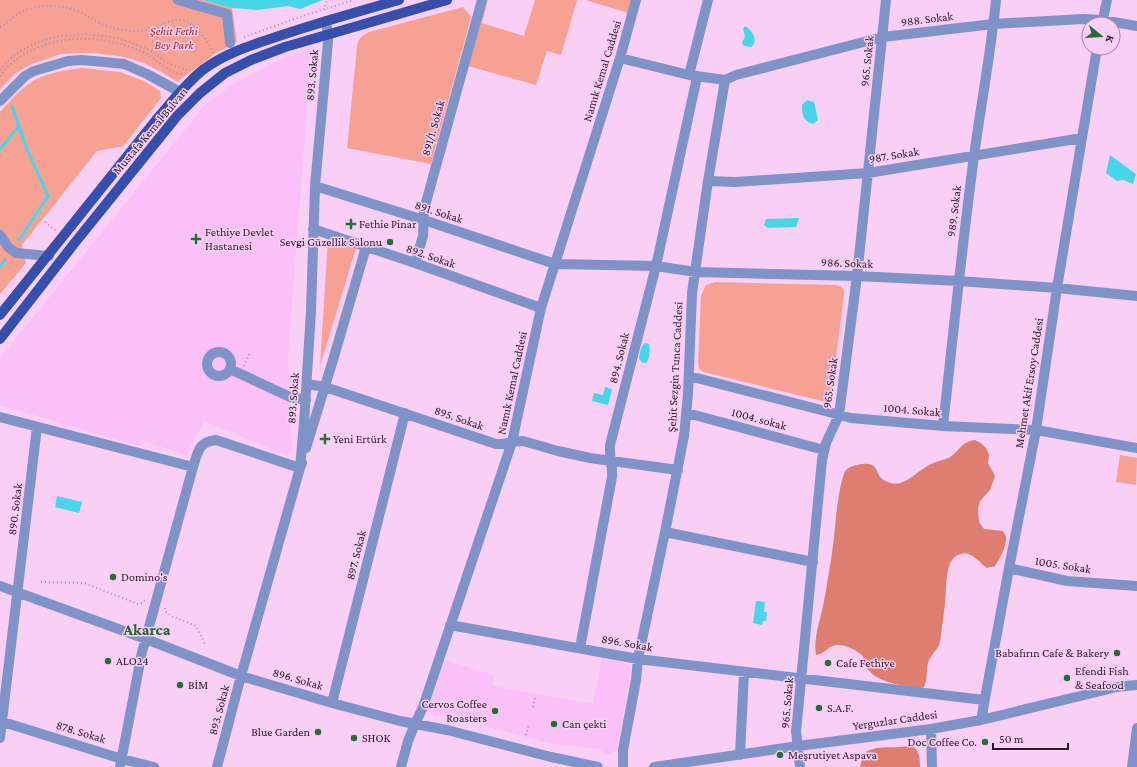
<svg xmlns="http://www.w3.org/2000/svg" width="1137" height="767" font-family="'Crimson Pro',serif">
	<rect width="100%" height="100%" fill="#facff6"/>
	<path fill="#fbc0f7" d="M312 48 288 355 292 451 287 455 204 421 186 455 143 441 139 446 0 405V358L205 105 230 86 282 58Z
		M602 658 627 663 631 669 617 748 616 751 610 754H604L600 749 552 744 440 714 436 717 430 715 429 713 428 709 445 660 494 675 492 686 593 704Z"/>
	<path fill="#f7a195" d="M0 0H203L232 8 237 42 216 53 177 82 163 73 144 63 125 57 95 53H81L61 54 32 64 17 72 0 89Z
		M487 0H488L482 23 524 36 535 0H577L561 55 547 51 536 85 468 66Z
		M586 0H632L628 13Z
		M463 7 471 17 431 164 347 148 357 46C359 38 362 35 369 32Z
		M82 68 120 72 144 81 157 89 160 91 161 98 123 146 97 151 22 245 26 263 0 294V112C9 102 18 91 29 84 41 74 66 70 82 68Z
		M328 239 356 248 320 366Z
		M715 282 836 285C842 286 844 288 844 294L831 397 827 400 822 401 704 372 699 369 698 364 701 296 706 285Z
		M1120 455 1137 458 1136 485 1116 482Z"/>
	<path fill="#dd7e71" d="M975 440 981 443 986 448 989 455 988 463 995 476 990 490 980 501 978 508 979 522 984 529 1003 531C1004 533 1005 535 1006 537 1007 545 999 560 995 566L987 568C978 562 970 547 956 556 948 561 947 576 946 584 946 598 944 612 942 627 941 632 941 639 939 645 936 651 930 656 928 663 926 671 928 678 924 687 918 689 912 687 906 686 888 683 864 677 863 656 855 649 841 641 830 647 824 651 824 653 816 655 813 637 821 619 824 601 829 573 834 545 836 517 837 508 841 476 846 470 849 467 853 466 857 465 862 464 867 463 872 465 877 468 877 473 880 477 885 482 893 485 900 483 911 480 920 469 931 464 937 461 945 460 950 457 961 450 959 443 975 440Z
		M907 746C919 745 920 757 920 767H860C861 763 862 758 864 755 869 744 896 749 907 746Z"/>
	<path fill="#48d5e9" d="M203 0H323L300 9 288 6 258 10 232 8Z
		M745 26C752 30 756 37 754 44L751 47 744 46 742 43 745 36 743 29Z
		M807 100 814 102 818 120 813 124C803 121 802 115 802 105Z
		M1110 155 1136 174 1133 184 1123 180 1117 181 1106 173Z
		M799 218 796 227 768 228 764 225 766 219Z
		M646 343 649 344C650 349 650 359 646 363H643L639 359C640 354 640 345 646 343Z
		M605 387 612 389 608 405 592 401 594 393 603 395Z
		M57 496 82 502 79 513 55 507Z
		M756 601 765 602 764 612H767L766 621H763L762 625 753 623Z"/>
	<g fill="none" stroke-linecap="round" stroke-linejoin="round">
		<path stroke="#48d5e9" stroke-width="3" d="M12 106 26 147 48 196 19 240
			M0 149 19 126
			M0 267 5 260"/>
		<path stroke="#af8dac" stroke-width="2" stroke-dasharray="1 3" stroke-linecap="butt" d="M324 10 327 0
			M0 27C6 24 9 20 15 16 22 10 34 7 43 6 56 5 70 7 82 13 87 15 92 19 98 22 108 27 119 30 130 31 137 31 144 31 151 29 163 26 172 16 185 21 196 25 209 42 213 53
			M244 37 303 16 354 0
			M0 70C27 36 74 29 115 38 126 40 137 45 147 49 155 52 160 58 167 62 174 66 181 68 187 70
			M0 76C3 72 6 68 10 65 45 32 104 33 145 53 157 60 169 74 184 74
			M45 222 56 231
			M244 366 250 353
			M41 582 84 583 138 604 142 603 145 600
			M165 608V611L171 616 196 626 205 644
			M533 707 535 697
			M526 735 529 724"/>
		<path stroke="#8093c8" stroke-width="10" d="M178 0 227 14 230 43
			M708 0 689 75 725 80
			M1102 24 1107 0
			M620 58 689 75
			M725 80 736 75 883 37 993 24 1083 19 1102 20 1137 26
			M0 101 25 76 34 71 68 61 81 60 94 61 124 64 147 74 180 92
			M708 181 735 182 868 173 1082 138
			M315 186 424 220 555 264 656 266 696 272 857 276 959 281 1057 288 1137 296
			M313 229 415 263 541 308
			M0 235 8 247 16 253 49 256
			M415 263 423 236 424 212 425 206 482 0
			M207 364a12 12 0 1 1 24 0a12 12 0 1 1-24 0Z
			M230 369 290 397 306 400
			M689 376 825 411 851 418 943 426 1036 430 1137 448
			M307 384 325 387 496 444H503L512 442 523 441 558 451 590 458 678 470
			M687 413 824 450
			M0 417 193 467
			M943 426C953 336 962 246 974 156 981 104 991 52 996 0
			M306 448 333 360 366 247
			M665 532 813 562
			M1009 568 1067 581 1137 586
			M0 586 146 639 241 676 332 703 400 721 447 730 551 757 598 767
			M450 625 638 659 984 700
			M580 648 612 477C613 466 609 456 610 445L656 266 697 77
			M332 703 405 413
			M981 720 1009 568 1036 430 1057 288 1097 48
			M0 721 122 759 154 767
			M931 729 932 767
			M0 738 37 427
			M740 755 744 672
			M120 767 142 652 193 467C198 452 198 442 216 440L300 468 302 463
			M217 767 241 676 300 468 304 423 311 311 315 186 328 42V35L326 21
			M401 767 408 741 415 724 423 707 512 442 541 308 620 58 636 0
			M623 767V750L636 680 638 659 665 532 684 436 688 394 692 293 708 181 725 80
			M654 767 798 746 931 729 981 720 1117 687 1137 685
			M800 767 796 731 797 722 822 460 826 443 839 415 857 276 886 0
			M1132 767 1137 728"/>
		<path stroke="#364fad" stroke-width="10" d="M0 315 156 120C171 103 186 83 204 69 227 52 255 44 282 35 321 22 360 11 399 0
			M0 339 73 245 177 116 200 93 225 73 251 60 285 47 447 0"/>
	</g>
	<g fill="#276d39" stroke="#facff6" stroke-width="1.5">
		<path d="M349 218h4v4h4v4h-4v4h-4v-4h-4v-4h4z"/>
		<path d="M194 233h4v4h4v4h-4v4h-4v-4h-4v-4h4z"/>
		<circle cx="390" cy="242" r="4"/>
		<path d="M323 433h4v4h4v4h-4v4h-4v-4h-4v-4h4z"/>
		<circle cx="113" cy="577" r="4"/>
		<circle cx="1117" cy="653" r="4"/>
		<circle cx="108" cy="661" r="4"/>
		<circle cx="828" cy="663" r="4"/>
		<circle cx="1067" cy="678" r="4"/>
		<circle cx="180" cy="685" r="4"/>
		<circle cx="819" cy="708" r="4"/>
		<circle cx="495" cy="711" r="4"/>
		<circle cx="554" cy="724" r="4"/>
		<circle cx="318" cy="732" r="4"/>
		<circle cx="354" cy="738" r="4"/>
		<circle cx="985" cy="742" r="4"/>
		<circle cx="780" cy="755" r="4"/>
	</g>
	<g text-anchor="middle" stroke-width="3" stroke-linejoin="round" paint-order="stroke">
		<g font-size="12" fill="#2c192b" stroke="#facff6">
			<text transform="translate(927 19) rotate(-7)" y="4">988. Sokak</text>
			<text transform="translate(867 61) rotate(-84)" y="4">965. Sokak</text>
			<text transform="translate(602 71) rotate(-73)" y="4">Namık Kemal Caddesi</text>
			<text transform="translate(312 75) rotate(-85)" y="4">893. Sokak</text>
			<text transform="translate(433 128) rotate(-74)" y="4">891/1. Sokak</text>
			<text transform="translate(150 131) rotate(-50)" y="4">Mustafa Kemal Bulvarı</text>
			<text transform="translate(894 155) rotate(-9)" y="4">987. Sokak</text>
			<text transform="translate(954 211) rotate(-83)" y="4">989. Sokak</text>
			<text transform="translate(439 212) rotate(18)" y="4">891. Sokak</text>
			<text transform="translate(431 256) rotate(19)" y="4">892. Sokak</text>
			<text transform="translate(847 263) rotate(2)" y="4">986. Sokak</text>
			<text transform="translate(619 358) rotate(-76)" y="4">894. Sokak</text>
			<text transform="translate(675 367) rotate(-87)" y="4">Şehit Sezgin Tunca Caddesi</text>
			<text transform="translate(512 383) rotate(-78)" y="4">Namık Kemal Caddesi</text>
			<text transform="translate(830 383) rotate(-82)" y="4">965. Sokak</text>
			<text transform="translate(1029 383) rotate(-81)" y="4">Mehmet Akif Ersoy Caddesi</text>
			<text transform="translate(293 398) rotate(-86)" y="4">893. Sokak</text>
			<text transform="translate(912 410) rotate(5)" y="4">1004. Sokak</text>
			<text transform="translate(459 418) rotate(19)" y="4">895. Sokak</text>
			<text transform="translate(759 419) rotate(15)" y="4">1004. sokak</text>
			<text transform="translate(15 509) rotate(-83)" y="4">890. Sokak</text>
			<text transform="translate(356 555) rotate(-76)" y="4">897. Sokak</text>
			<text transform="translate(1063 565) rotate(9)" y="4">1005. Sokak</text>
			<text transform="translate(627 643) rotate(10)" y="4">896. Sokak</text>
			<text transform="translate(298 679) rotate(16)" y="4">896. Sokak</text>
			<text transform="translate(787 703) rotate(-85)" y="4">965. Sokak</text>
			<text transform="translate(219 710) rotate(-75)" y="4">893. Sokak</text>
			<text transform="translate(895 720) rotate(-8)" y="4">Yerguzlar Caddesi</text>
			<text transform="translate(81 732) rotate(17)" y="4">878. Sokak</text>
		</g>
		<g font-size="12" font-style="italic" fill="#9a2920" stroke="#facff6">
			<text x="174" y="35">Şehit Fethi<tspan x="174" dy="14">Bey Park</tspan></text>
		</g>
		<g font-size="12" fill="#2c192b" stroke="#facff6" text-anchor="start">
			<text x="359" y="228">Fethie Pinar</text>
			<text x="205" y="236">Fethiye Devlet<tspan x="205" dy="14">Hastanesi</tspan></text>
			<text x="382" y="246" text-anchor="end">Sevgi Güzellik Salonu</text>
			<text x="333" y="443">Yeni Ertürk</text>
			<text x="121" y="581">Domino's</text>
			<text x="1109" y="657" text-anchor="end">Babafırın Cafe &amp; Bakery</text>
			<text x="116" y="665">ALO24</text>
			<text x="836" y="667">Cafe Fethiye</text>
			<text x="1075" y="675">Efendi Fish<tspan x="1075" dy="14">&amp; Seafood</tspan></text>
			<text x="188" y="689">BİM</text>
			<text x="487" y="708" text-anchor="end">Cervos Coffee<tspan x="487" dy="14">Roasters</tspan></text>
			<text x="827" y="712">S.A.F.</text>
			<text x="562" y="728">Can çekti</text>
			<text x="310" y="736" text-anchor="end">Blue Garden</text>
			<text x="362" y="742">SHOK</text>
			<text x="977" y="746" text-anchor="end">Doc Coffee Co.</text>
			<text x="788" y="759">Meşrutiyet Aspava</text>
		</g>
		<g font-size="16" font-weight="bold" fill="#246333" stroke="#facff6">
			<text x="147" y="635">Akarca</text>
		</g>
	</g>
	<g transform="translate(1101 36) rotate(108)"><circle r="19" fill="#facff6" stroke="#a886a5"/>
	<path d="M0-3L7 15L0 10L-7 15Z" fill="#276d39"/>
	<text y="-6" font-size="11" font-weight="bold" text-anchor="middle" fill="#2c192b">K</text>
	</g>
	<path d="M993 743v6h75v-6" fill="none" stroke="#2c192b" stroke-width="2"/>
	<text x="999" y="743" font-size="12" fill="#2c192b" stroke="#facff6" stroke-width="3" paint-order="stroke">50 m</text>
</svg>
